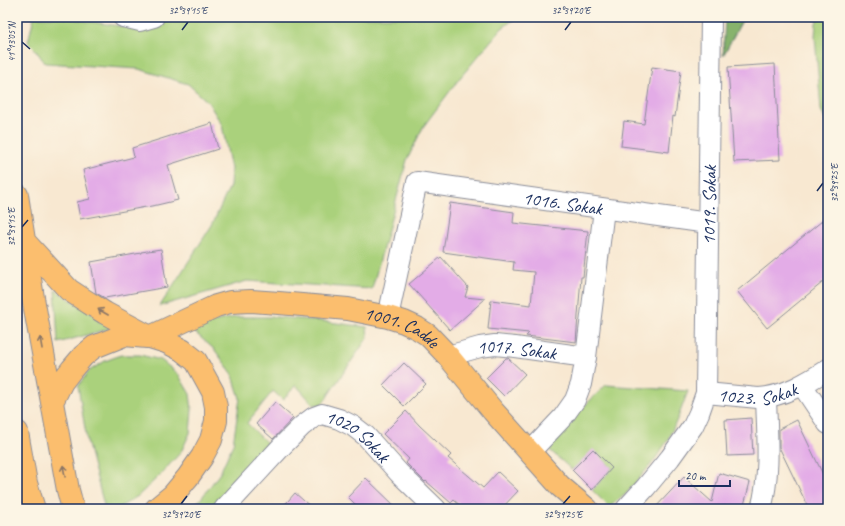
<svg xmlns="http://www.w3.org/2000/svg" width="845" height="526" font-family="Caveat,sans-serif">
	<rect width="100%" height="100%" fill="#fcf5e5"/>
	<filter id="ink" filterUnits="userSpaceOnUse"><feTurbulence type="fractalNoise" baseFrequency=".025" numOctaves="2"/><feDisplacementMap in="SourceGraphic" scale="8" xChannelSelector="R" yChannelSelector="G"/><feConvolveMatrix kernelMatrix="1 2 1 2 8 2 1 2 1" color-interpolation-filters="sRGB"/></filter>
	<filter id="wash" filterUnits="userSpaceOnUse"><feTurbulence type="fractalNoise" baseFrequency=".012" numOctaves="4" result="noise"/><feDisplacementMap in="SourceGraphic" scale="16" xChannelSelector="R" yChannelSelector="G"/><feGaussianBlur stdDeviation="0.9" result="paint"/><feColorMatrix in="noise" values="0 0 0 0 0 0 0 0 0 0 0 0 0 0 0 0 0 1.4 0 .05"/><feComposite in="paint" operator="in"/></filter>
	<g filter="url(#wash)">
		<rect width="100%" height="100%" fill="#f8e8d1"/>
		<path fill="#aad17c" stroke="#62806d" d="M34 17H60L139 29 161 23 170 17H517L501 29 459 79 423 127 407 160 372 289 247 281 160 306 212 225 230 186 231 169 222 125 208 102 188 84 139 69 45 63 34 48 28 42Z
			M819 17H828V126L821 110 815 37 816 23Z
			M55 290 115 327 58 343Z
			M237 317H276L321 321 367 327 368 337 322 404 314 405 296 385 283 400 273 391 247 423 270 446 230 490 214 509H186L200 500 220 473 233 444 240 398 232 373 214 349 192 330 210 322Z
			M121 355H140L161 360 178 374 190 394 192 410 190 433 181 452 161 474 138 496 117 509H105L87 441 78 386 89 371 105 361Z
			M606 385 688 391 679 415 668 440 653 462 626 494 609 507 592 490 612 468 593 450 572 470 544 445Z"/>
		<path fill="#87b36c" stroke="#517165" d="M725 17H744L723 56Z"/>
		<g id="blocks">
			<path fill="#e3ace7" d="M775 64 780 160 734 162 728 67Z
				M652 67 681 71 675 117 673 116 669 152 621 146 624 121 644 124Z
				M212 123 218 149 168 165 178 200 157 205 80 219 77 202 90 199 83 170 134 157 132 148Z
				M450 203 514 212 513 223 588 231 583 277H581L576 342 526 336 529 333 488 329 491 300 531 305 534 272 513 270 514 262 443 252Z
				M828 216V278L767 328 737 291Z
				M161 249 167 287 105 298 96 293 91 262 141 253V252Z
				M441 257 468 287 465 297 485 299 450 330 409 284Z
				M506 358H508L525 374 504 396 486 378Z
				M404 363 426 384 404 406 383 385Z
				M275 402 293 418 273 439 256 424Z
				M406 411 420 426 451 455 448 458 483 488 498 472 518 491 501 509H464L454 500 451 503 426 481 425 482 406 463 409 459 383 434Z
				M751 418 753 455 727 456 725 420Z
				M797 420 828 485V509H809L779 447V429Z
				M593 449 612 468 592 490 572 470Z
				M719 473 750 482 743 509H654L684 477 712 502Z
				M366 478 398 509H360L348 497Z
				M295 493 313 509H281Z"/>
		</g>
	</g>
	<g filter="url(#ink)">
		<use href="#blocks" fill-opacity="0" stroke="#8a8c98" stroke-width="1"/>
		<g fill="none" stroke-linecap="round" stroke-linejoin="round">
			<defs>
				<g id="minor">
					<path d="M123 17 140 21 154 17"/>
					<path id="s1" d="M388 317 417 182 708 223"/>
					<path id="s2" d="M448 356 480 347 495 345 515 347 586 357"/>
					<path d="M802 385 828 424"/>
					<path id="s3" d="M706 393 758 398C783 397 808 382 828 369"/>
					<path d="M530 452 563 417 575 400 581 384 586 357 604 209"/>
					<path id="s4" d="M224 509 283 445 302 426 314 417 322 414 339 419 353 426 366 436 399 473 436 509"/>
					<path id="s5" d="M626 509 646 487 670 458 693 426 699 413 706 393 711 17"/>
					<path d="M761 509C771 473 767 434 766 398"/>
				</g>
				<g id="major">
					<path id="s6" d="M150 337 216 306 230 302 251 301 279 303 348 309 388 317 404 322 417 328 428 335 448 356 493 411 560 486 587 509"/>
					<path d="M150 337 166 342 182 350 196 361 213 392 216 407V421L211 440 202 457 188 477 173 495 156 509"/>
				</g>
				<path id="highway" d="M17 195 33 298 68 490 73 509
					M24 241 69 290 86 301 105 313 150 337
					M52 402 62 382 72 369 83 356 94 347 124 335 147 337
					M17 432 26 483 34 509"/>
			</defs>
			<use href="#minor" stroke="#8a8c98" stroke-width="22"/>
			<use href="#major" stroke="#8a8c98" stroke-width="24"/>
			<use href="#highway" stroke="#8a8c98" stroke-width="24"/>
			<use href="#minor" stroke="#fff" stroke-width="20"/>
			<use href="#major" stroke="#fbbe6e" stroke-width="22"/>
			<use href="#highway" stroke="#fbbe6e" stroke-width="22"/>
		</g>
		<defs><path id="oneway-shaft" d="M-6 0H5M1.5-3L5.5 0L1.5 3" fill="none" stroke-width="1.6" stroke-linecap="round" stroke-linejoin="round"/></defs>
		<g stroke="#8b7666">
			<use href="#oneway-shaft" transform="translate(103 312) rotate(-150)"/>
			<use href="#oneway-shaft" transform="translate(41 343) rotate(-100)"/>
			<use href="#oneway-shaft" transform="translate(64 471) rotate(-100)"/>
		</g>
	</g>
	<path fill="none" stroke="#1b2f5e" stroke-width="1.5" d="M182 30 188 22M565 30 571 22M22 42 30 49M817 191 823 183M22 227 28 220M181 504 187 496M563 504 570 496"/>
	<g text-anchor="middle" stroke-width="3" stroke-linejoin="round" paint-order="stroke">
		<g font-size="19" fill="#1b2f5e" stroke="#fcf5e5">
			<text dy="7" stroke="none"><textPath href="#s1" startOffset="285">1016. Sokak</textPath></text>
			<text dy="7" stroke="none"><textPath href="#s5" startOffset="330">1019. Sokak</textPath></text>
			<text dy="7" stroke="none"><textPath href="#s6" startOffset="263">1001. Cadde</textPath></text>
			<text dy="7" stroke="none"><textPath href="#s2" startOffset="70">1017. Sokak</textPath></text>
			<text dy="7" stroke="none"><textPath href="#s3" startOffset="52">1023. Sokak</textPath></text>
			<text dy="7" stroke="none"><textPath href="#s4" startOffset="180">1020 Sokak</textPath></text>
		</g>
	</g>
	<rect width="845" height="526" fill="none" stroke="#fcf5e5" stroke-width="44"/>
	<path d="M679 480v6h51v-6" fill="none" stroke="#1b2f5e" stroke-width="2"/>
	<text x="685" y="480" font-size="12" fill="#1b2f5e" stroke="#fcf5e5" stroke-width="3" paint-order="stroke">20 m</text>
	<rect x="22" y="22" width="801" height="482" fill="none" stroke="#1b2f5e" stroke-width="1.5"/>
	<g font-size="10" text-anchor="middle" fill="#1b2f5e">
		<text x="188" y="14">32°39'15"E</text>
		<text x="571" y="14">32°39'20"E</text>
		<text transform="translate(11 42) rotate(-90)" y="4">41°13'05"N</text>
		<text transform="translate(834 183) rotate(-90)" y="4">32°39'25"E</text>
		<text transform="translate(11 227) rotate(-90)" y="4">32°39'15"E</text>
		<text x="181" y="518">32°39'20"E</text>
		<text x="563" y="518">32°39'25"E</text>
	</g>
</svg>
